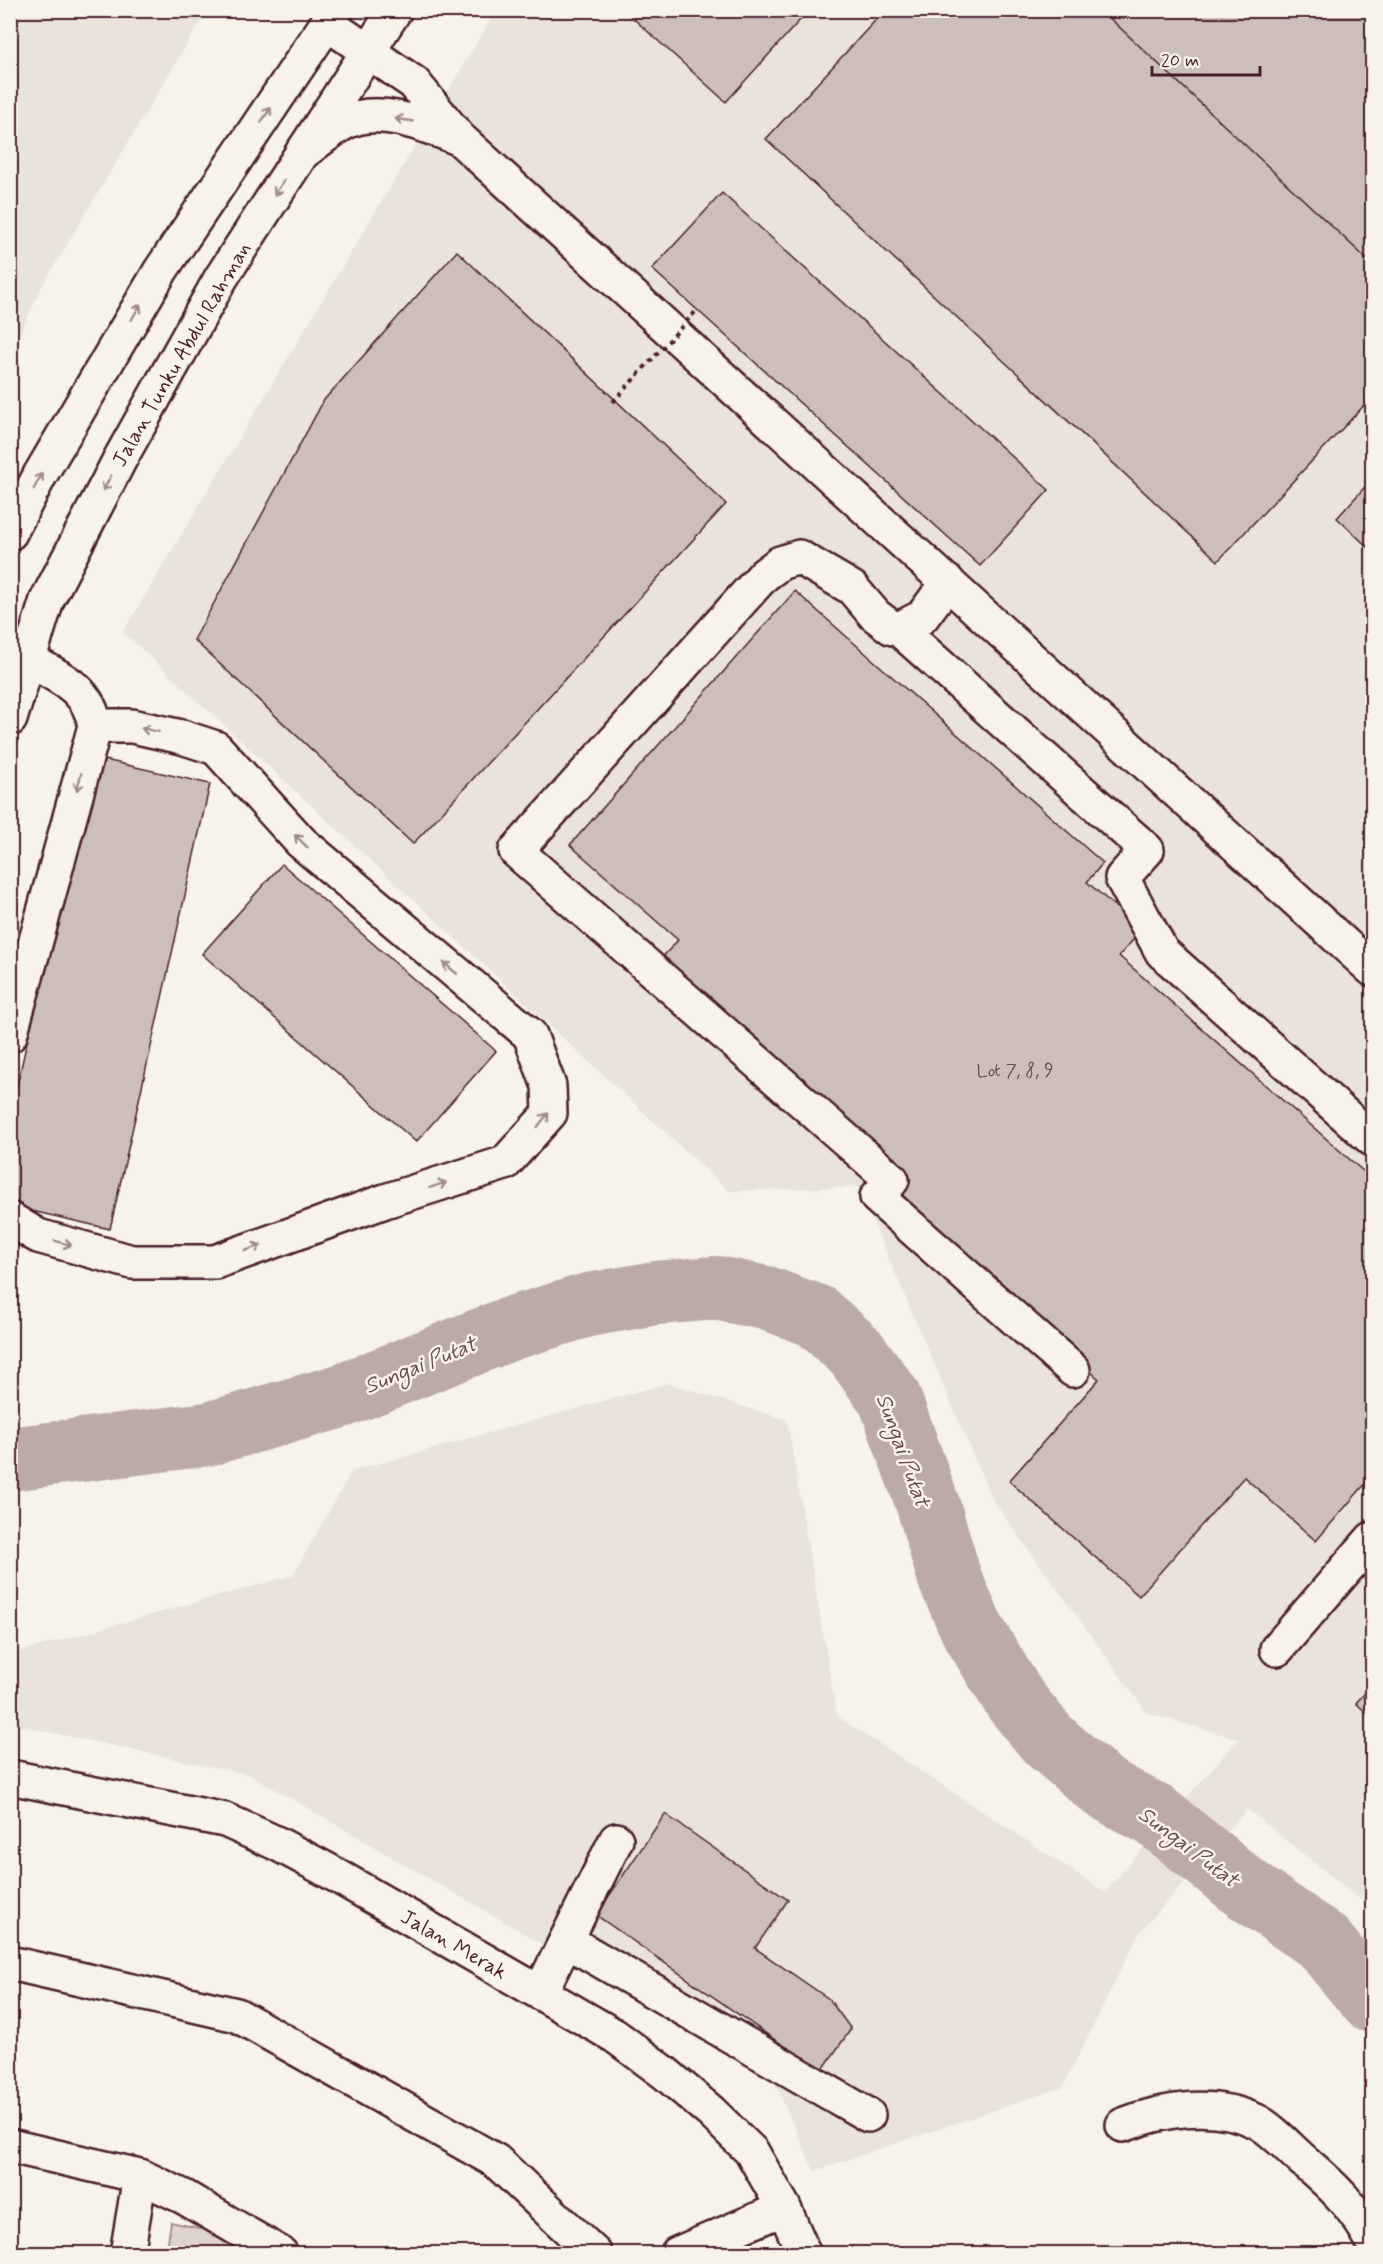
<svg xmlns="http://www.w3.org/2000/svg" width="1383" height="2264" font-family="Mynerve,sans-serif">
	<rect width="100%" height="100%" fill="#f7f3e8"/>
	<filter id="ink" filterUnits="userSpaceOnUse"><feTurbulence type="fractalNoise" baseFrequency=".0167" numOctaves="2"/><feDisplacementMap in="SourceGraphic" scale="12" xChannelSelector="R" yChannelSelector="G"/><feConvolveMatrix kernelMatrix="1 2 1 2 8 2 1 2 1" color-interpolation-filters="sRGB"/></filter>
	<g filter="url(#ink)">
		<path fill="#eae3da" d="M11 10 207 11 41 288 11 354Z
			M496 11H1372V1909L1247 1809 1138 1935 1063 2087 814 2171 772 2077 250 1775 11 1724V1654L293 1575 352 1471 668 1383 787 1420 837 1716 1105 1892 1238 1739 1147 1713 992 1499 858 1187 729 1191 123 632Z"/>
		<path fill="#ded4cc" stroke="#947a7c" stroke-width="1.5" d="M171 2222 234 2236 258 2254H166Z"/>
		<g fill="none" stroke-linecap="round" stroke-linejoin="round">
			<path stroke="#bcaaa7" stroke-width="64" d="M10 1459 208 1434 341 1396 509 1329 588 1305 656 1293 716 1288 766 1298 816 1316 855 1351 889 1397 928 1505 950 1579 972 1629 1015 1700 1048 1740 1104 1788 1156 1816 1248 1890 1322 1941 1372 2001"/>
		</g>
		<path fill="#ccbfb9" stroke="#4a1f2b" stroke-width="1.5" d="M624 10H809L726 102Z
			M885 10H1101L1372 264V397L1218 561 766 139Z
			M1101 10H1372V264Z
			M722 193 1049 490 980 566 652 269Z
			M457 251 726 504 413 844 194 640 324 400Z
			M1372 479V551L1337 518Z
			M795 591 1103 863 1087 882 1142 930 1119 956 1372 1179V1476L1316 1541 1244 1477 1139 1596 1009 1481 1099 1379 893 1197 658 962 678 940 570 845Z
			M92 757 210 784 110 1229 10 1206V1116Z
			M282 864 496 1051 416 1142 202 954Z
			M1372 1685V1718L1356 1703Z
			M665 1814 788 1900 755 1948 829 1999 851 2029 821 2072 596 1915Z"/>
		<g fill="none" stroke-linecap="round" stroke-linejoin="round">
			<defs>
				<path id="minor" d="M328 24 414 83 459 138 1372 969
					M302 153C316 143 330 131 344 123 378 105 425 125 458 138
					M948 582 922 617 899 629 892 628 875 615 852 588 799 557 780 563 764 575 516 851 892 1180 877 1197 1073 1370
					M899 629 1147 850 1122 878 1162 952 1372 1139
					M10 1035 95 726C89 688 59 677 29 660
					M10 1219 38 1236 132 1262H215L385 1201 505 1163 550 1113 549 1086 530 1035 301 842 216 748 182 737 132 726H95
					M1277 1649 1372 1539
					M10 1777 225 1820 276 1843 327 1870 615 2036 665 2073 711 2112 752 2152 784 2208 804 2254
					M567 1941 868 2115
					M10 1963 237 2015 496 2161 595 2254
					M540 1993 616 1840
					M1123 2125C1164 2109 1214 2101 1256 2121 1270 2127 1292 2151 1305 2162 1335 2188 1353 2205 1372 2240
					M10 2146 140 2176 184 2197 281 2254
					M127 2254 140 2176
					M677 2254 784 2208"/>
				<path id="major" d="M10 533 40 475 161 270 336 10
					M10 719 47 600 120 459 221 278 395 10"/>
			</defs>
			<use href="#minor" stroke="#4a1f2b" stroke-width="38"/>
			<use href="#major" stroke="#4a1f2b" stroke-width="38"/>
			<use href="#minor" stroke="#f7f3e8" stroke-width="33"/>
			<use href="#major" stroke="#f7f3e8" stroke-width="33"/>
			<path stroke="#4a1f2b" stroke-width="4" stroke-dasharray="4.5 4.5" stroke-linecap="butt" d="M613 402 697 310"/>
		</g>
		<defs><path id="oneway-shaft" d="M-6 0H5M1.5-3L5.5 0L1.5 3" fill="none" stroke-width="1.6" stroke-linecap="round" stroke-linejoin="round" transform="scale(1.5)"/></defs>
		<g stroke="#a0898a">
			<use href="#oneway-shaft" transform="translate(266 115) rotate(-56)"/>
			<use href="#oneway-shaft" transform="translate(404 120) rotate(-171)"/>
			<use href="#oneway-shaft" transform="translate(279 188) rotate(123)"/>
			<use href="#oneway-shaft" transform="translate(136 312) rotate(-60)"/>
			<use href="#oneway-shaft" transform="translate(38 481) rotate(-62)"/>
			<use href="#oneway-shaft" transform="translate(107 483) rotate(118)"/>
			<use href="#oneway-shaft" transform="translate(150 730) rotate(-168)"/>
			<use href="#oneway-shaft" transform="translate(79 782) rotate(105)"/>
			<use href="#oneway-shaft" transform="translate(301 841) rotate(-135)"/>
			<use href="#oneway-shaft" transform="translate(450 968) rotate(-140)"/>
			<use href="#oneway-shaft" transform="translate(543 1120) rotate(-52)"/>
			<use href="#oneway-shaft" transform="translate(438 1185) rotate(-18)"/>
			<use href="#oneway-shaft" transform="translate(63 1243) rotate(15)"/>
			<use href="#oneway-shaft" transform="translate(253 1248) rotate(-20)"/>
		</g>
	</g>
	<g text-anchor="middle" stroke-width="5" stroke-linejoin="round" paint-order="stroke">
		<g font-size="18" fill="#6a474e">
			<text x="1015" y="1076">Lot 7, 8, 9</text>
		</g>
		<g font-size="21" fill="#4a1f2b" stroke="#f7f3e8">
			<text transform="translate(181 354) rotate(-60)" y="7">Jalan Tunku Abdul Rahman</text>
			<text transform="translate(454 1944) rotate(30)" y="7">Jalan Merak</text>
		</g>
		<g font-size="22" font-style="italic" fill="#6c4950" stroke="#f7f3e8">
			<text transform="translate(420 1364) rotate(-22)" y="8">Sungai Putat</text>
			<text transform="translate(904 1450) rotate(70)" y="8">Sungai Putat</text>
			<text transform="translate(1189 1846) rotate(37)" y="8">Sungai Putat</text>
		</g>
	</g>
	<rect width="1383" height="2264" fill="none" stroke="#f7f3e8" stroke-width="36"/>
	<rect x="18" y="18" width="1347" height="2228" fill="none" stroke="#4a1f2b" stroke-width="2" filter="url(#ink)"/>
	<path d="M1152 66v9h108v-9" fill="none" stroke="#4a1f2b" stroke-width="3"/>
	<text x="1161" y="66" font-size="18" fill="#4a1f2b" stroke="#f7f3e8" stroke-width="4.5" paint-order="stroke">20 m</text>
</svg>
